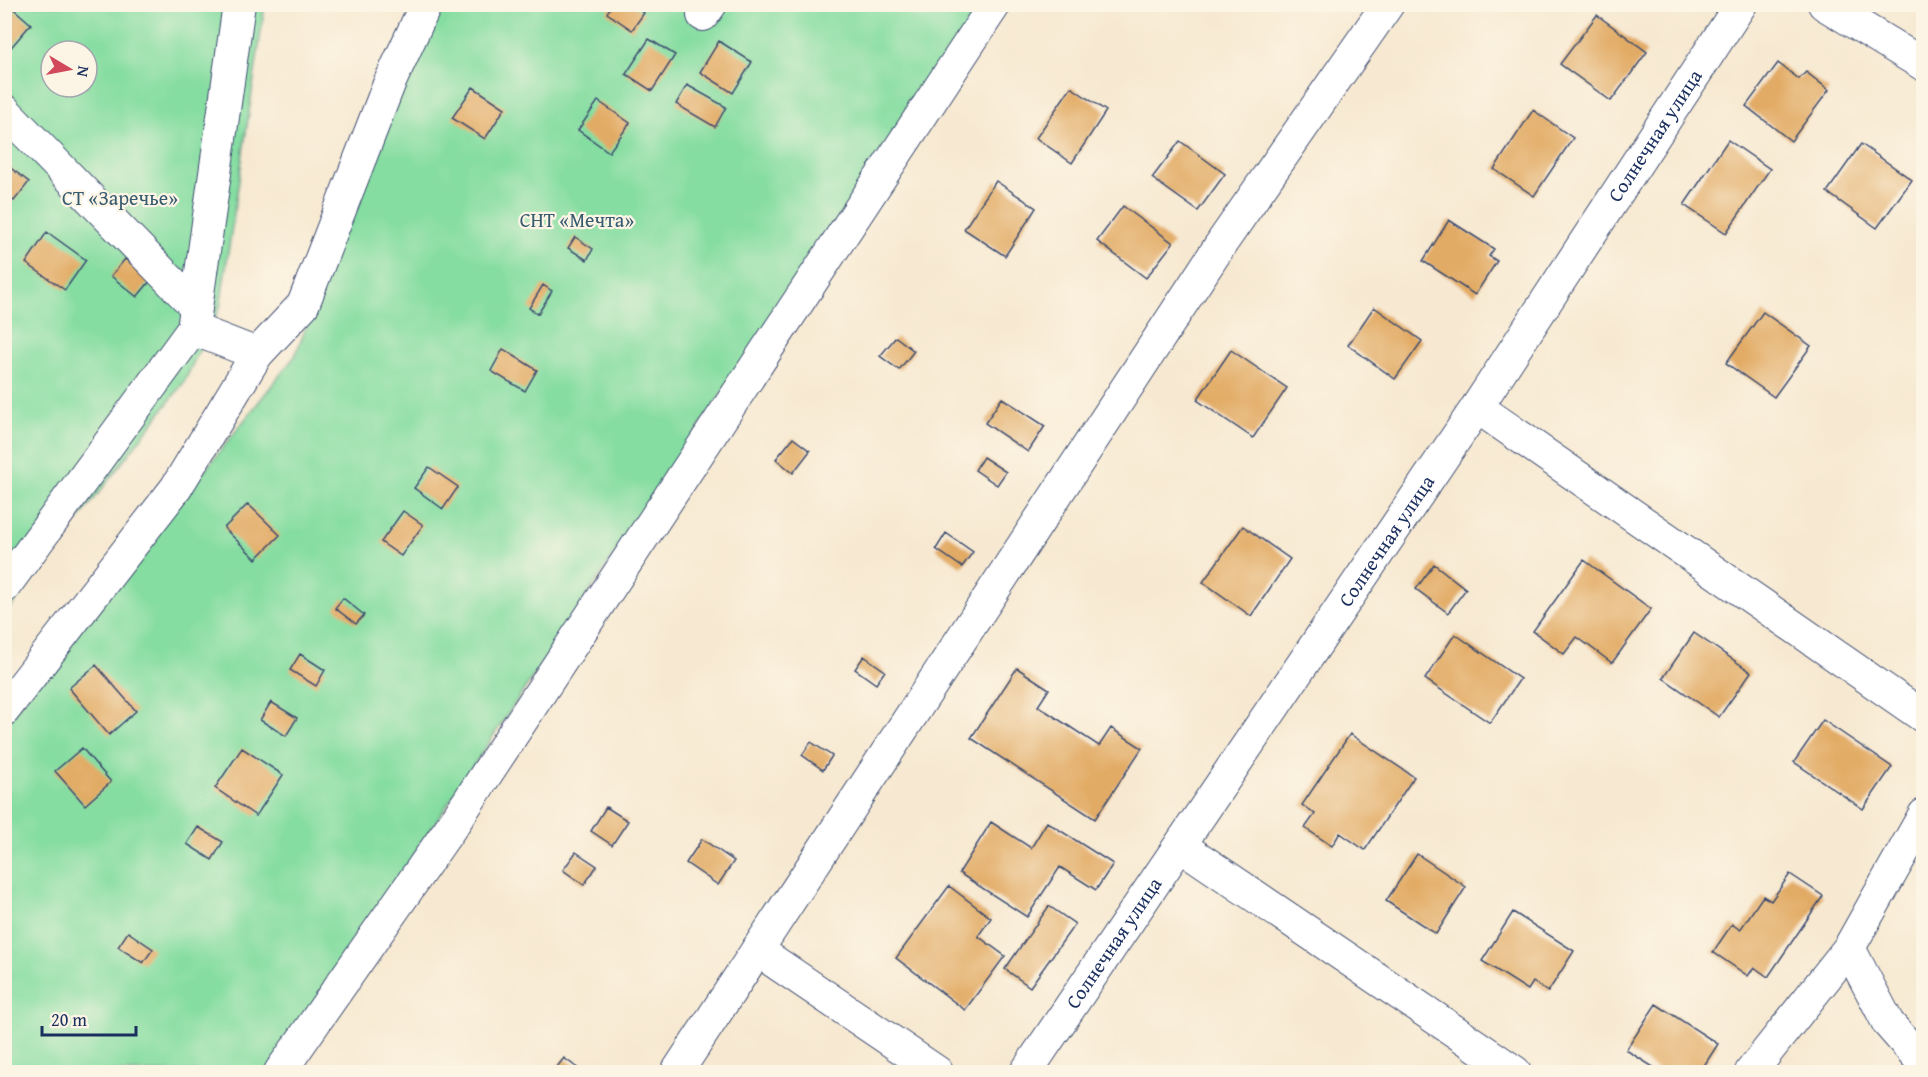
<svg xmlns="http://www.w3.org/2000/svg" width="1928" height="1077" font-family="'Gentium Book Plus',serif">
	<rect width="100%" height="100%" fill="#fcf5e5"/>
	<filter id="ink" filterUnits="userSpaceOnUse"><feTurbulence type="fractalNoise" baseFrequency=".0167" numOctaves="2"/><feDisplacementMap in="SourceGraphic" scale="12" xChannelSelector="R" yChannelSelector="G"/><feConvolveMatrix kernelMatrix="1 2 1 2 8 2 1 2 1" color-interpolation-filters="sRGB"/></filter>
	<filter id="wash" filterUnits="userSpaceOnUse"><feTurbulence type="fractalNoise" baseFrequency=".008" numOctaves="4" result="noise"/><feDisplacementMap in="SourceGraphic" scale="24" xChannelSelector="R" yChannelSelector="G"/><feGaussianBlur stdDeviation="1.35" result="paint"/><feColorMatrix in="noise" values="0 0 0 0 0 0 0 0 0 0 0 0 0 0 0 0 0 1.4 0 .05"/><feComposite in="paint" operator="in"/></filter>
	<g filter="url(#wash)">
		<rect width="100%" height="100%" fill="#f7e9d1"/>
		<path fill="#85dda1" stroke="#508680" stroke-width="1.5" fill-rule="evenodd" d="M5 5H265L220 307 184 382 5 615ZM51 51H87V87H51Z
			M438 5H981L269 1072H5L4 725 295 356 400 81Z"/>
		<g id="blocks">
			<path fill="#e2ab65" d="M4 4H8L31 24 8 51 4 47Z
				M612 4H631L644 13 632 30 607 13Z
				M1597 15 1647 52 1611 101 1560 64Z
				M649 39 675 55 652 91 626 74Z
				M719 41 752 62 733 93 700 72Z
				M1778 63 1799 79 1806 72 1829 90 1791 141 1746 106Z
				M687 85 726 107 715 127 676 104Z
				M473 87 505 108 485 139 452 118Z
				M1071 87 1106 111 1072 163 1036 138Z
				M598 101 630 123 609 152 578 130Z
				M1533 110 1573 138 1534 196 1494 169Z
				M1728 140 1770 169 1726 233 1684 205Z
				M1180 141 1225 174 1198 211 1152 178Z
				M1861 144 1912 180 1877 228 1827 192Z
				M4 163 29 182 14 201 4 193Z
				M996 181 1036 208 1005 256 964 229Z
				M1123 206 1173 243 1146 278 1097 241Z
				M1449 220 1494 249 1489 256 1497 261 1475 295 1423 261Z
				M47 232 86 260 65 290 26 263Z
				M575 237 593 249 587 260 568 248Z
				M125 259 151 280 137 297 111 276Z
				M543 285 552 291 538 314 529 308Z
				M1374 307 1422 341 1395 379 1348 345Z
				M1763 312 1811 346 1774 397 1726 363Z
				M896 337 914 351 899 370 880 356Z
				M503 349 537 370 525 391 491 371Z
				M1231 350 1287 388 1253 438 1197 400Z
				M1002 398 1045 426 1028 452 985 423Z
				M793 438 810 451 793 473 776 459Z
				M983 457 1006 472 997 485 975 470Z
				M429 467 458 487 443 509 414 488Z
				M248 504 280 535 256 559 224 528Z
				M403 511 423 525 401 556 381 542Z
				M1243 526 1290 559 1251 616 1203 582Z
				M946 533 973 552 962 567 936 549Z
				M1584 560 1651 609 1612 663 1577 637 1564 654 1533 631Z
				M1434 564 1466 589 1448 613 1416 589Z
				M343 598 364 615 356 624 335 608Z
				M1694 633 1751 672 1719 717 1663 678Z
				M1455 634 1520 679 1490 723 1425 679Z
				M300 654 325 670 316 686 290 670Z
				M864 656 885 671 876 684 855 669Z
				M96 665 136 711 109 735 69 688Z
				M1017 668 1049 689 1038 706 1099 746 1111 728 1142 748 1095 819 971 738Z
				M271 702 297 718 286 736 260 720Z
				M1823 720 1892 767 1863 809 1794 762Z
				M1350 734 1414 777 1365 850 1340 833 1332 846 1305 828 1315 814 1302 805Z
				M811 742 832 756 823 770 802 755Z
				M82 748 111 782 85 805 55 771Z
				M242 748 283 775 256 816 215 788Z
				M606 807 628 821 612 845 591 831Z
				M991 822 1031 848 1047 822 1113 864 1096 890 1060 867 1027 917 959 873Z
				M198 827 223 842 212 860 187 844Z
				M702 839 734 861 718 885 686 863Z
				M576 852 597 866 584 885 563 870Z
				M1417 854 1466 887 1436 934 1386 901Z
				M1790 874 1823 896 1768 977 1754 967 1748 976 1713 952 1732 924 1740 930 1763 896 1771 901Z
				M949 886 991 918 978 936 1005 956 965 1010 896 958Z
				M1049 906 1075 924 1030 987 1005 969Z
				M1513 912 1574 951 1548 992 1533 982 1528 990 1482 961Z
				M128 932 153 949 143 963 118 947Z
				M1656 1004 1718 1044 1700 1072H1661L1626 1050Z
				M564 1058 583 1072H553Z"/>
		</g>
	</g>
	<g filter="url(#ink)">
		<use href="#blocks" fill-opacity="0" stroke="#3c4b6f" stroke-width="1.5"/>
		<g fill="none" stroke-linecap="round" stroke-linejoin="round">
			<defs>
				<g id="minor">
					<path d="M1824 4 1924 65"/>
					<path d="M703 15 711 4"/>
					<path d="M4 110 196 307"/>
					<path d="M193 329 257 354"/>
					<path d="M1477 407 1924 717"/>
					<path d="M4 587 193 329 239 4"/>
					<path d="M4 710 176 488 257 354 303 305 389 84 426 4"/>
					<path d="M1181 846 1515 1072"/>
					<path d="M1849 948 1888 1023 1924 1064"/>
					<path d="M757 950 937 1072"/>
					<path d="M280 1072 456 820 995 4"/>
					<path d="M677 1072 1223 241 1388 4"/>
					<path id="s1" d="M1026 1072 1477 407 1741 4"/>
					<path d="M1751 1072 1849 948 1924 815"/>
				</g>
			</defs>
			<use href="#minor" stroke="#3c4b6f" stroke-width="34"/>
			<use href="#minor" stroke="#fff" stroke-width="32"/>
		</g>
	</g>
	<g text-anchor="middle" stroke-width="4.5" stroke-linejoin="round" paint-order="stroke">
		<g font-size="20" fill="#1b2f5e" stroke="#fcf5e5">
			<text dy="7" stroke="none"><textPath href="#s1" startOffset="1128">Солнечная улица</textPath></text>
			<text dy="7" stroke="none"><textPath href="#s1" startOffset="642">Солнечная улица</textPath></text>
			<text dy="7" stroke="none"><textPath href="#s1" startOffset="156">Солнечная улица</textPath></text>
		</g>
		<g font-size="20" fill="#365a6f" stroke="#fcf5e5">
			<text x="120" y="205">СТ «Заречье»</text>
			<text x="577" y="227">СНТ «Мечта»</text>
		</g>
	</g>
	<rect width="1928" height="1077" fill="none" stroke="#fcf5e5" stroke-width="24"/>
	<g transform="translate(69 69) rotate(100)"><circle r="28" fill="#fcf5e5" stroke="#a2a6af" stroke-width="1.5"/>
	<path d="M0-4.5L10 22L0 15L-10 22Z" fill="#d1495b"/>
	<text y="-9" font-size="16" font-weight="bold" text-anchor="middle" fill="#1b2f5e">N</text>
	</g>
	<path d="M42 1026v9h94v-9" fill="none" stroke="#1b2f5e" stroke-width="3"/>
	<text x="51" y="1026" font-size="18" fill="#1b2f5e" stroke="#fcf5e5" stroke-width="4.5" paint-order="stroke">20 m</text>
</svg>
